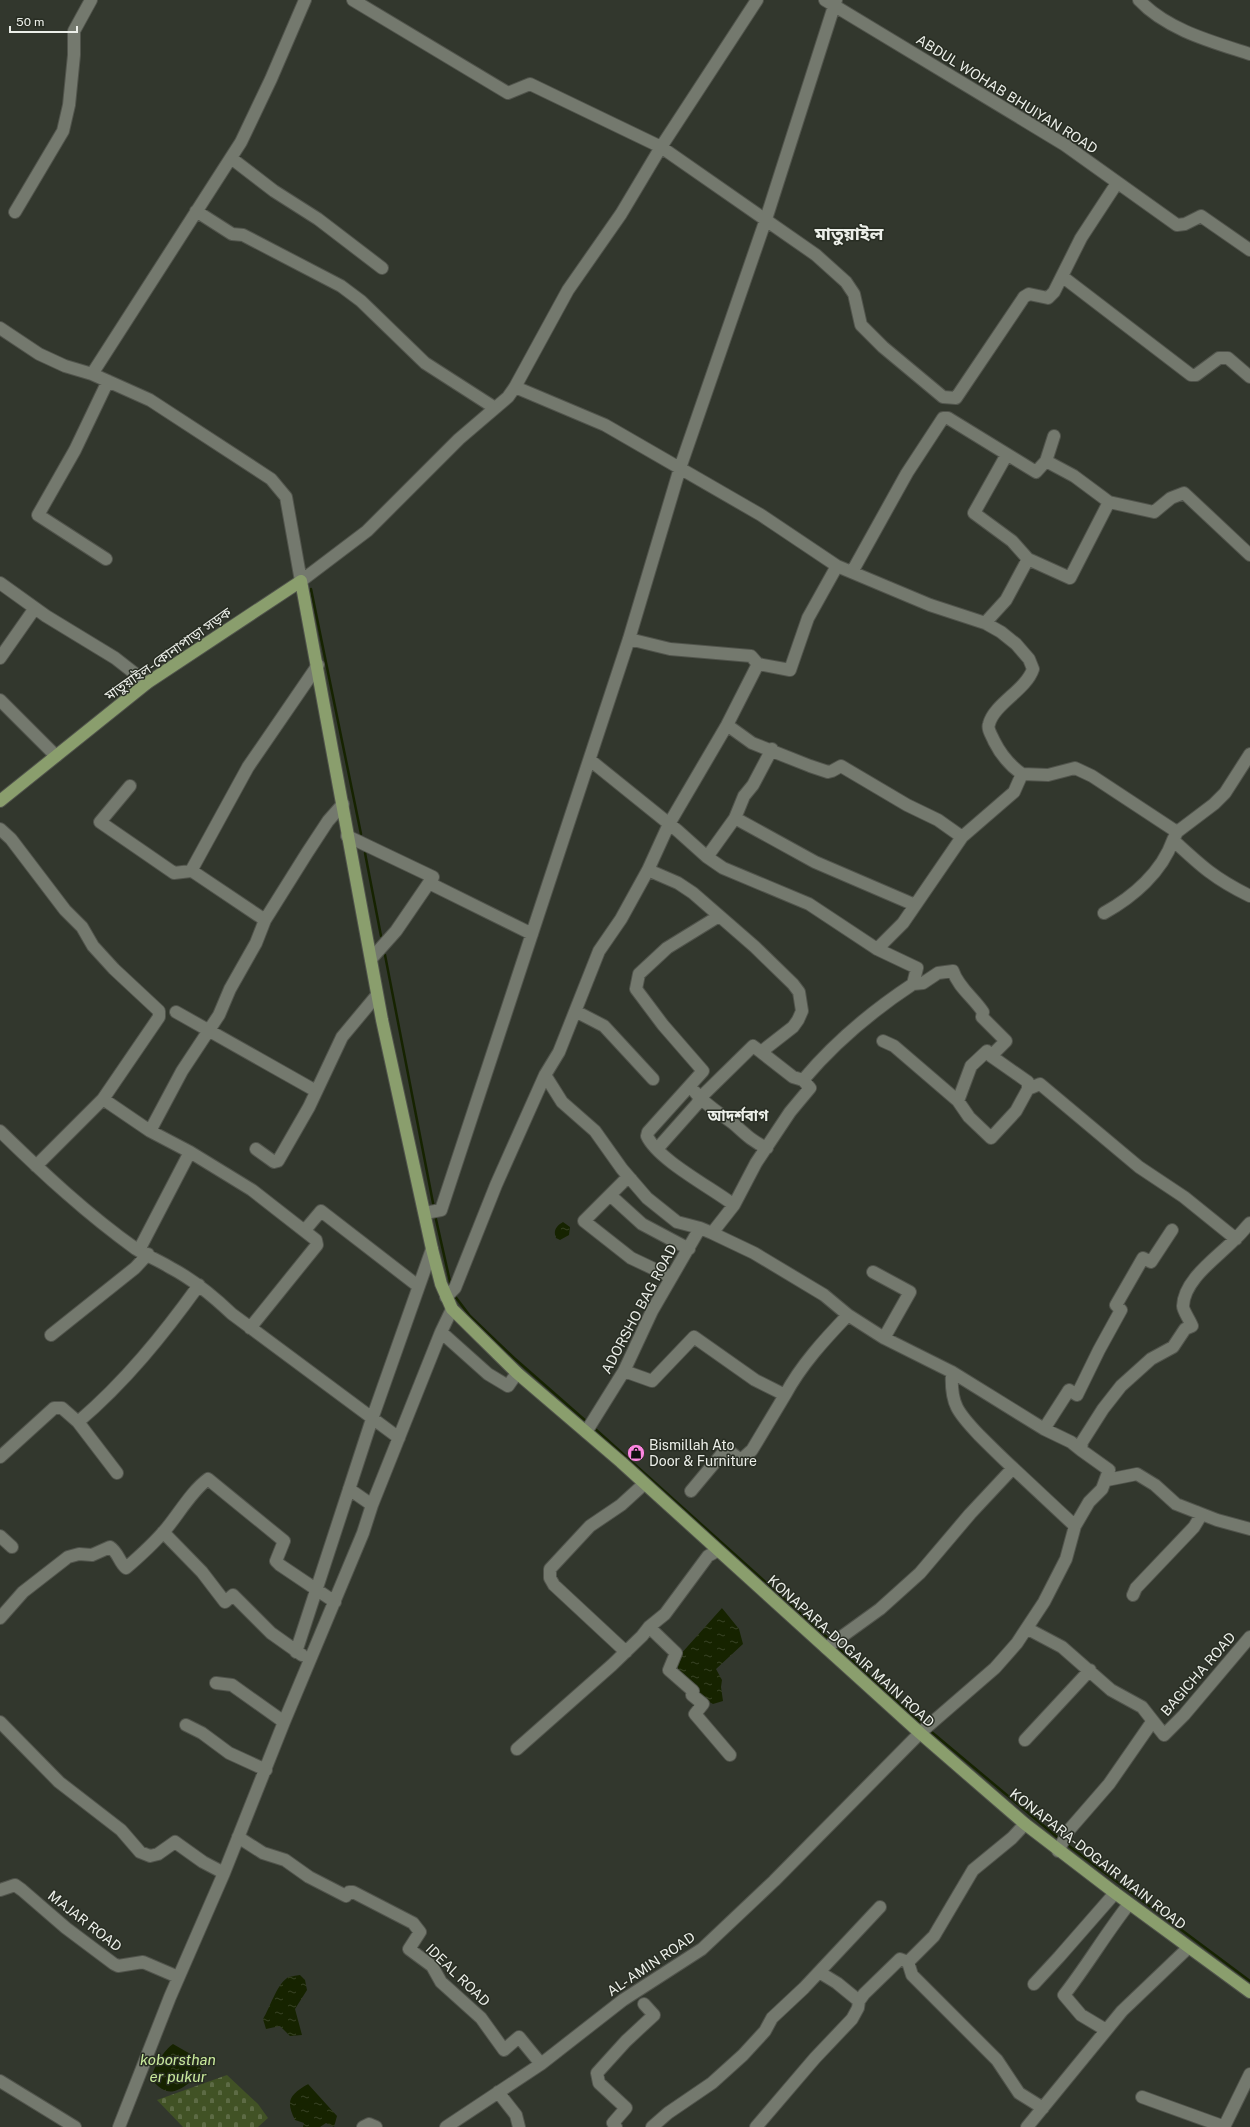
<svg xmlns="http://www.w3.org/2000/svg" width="1250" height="2127" font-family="'Public Sans','Noto Sans Bengali',sans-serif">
	<defs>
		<pattern id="cemetery-stones" width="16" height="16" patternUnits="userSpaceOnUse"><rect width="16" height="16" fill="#415225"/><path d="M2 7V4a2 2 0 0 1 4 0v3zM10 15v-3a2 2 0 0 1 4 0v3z" fill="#5d6b45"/></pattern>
		<pattern id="water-ripples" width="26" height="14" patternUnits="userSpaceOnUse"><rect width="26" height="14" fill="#162300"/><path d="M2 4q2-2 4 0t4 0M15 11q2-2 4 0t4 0" fill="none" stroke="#384325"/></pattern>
	</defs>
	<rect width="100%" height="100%" fill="#32372d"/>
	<path fill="url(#cemetery-stones)" d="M227 2075 258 2104 268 2118 258 2127H183L157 2100Z"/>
	<path fill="url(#water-ripples)" d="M563 1222 570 1227 569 1235 560 1240 556 1238C553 1231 556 1226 563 1222Z
		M722 1608 739 1629 743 1644 716 1669 722 1680 721 1687 723 1701 713 1704C696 1695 685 1681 676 1665L679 1656Z
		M300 1975 305 1980 307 1990 295 2009 302 2035 290 2036 280 2026 266 2029 263 2019C270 2008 276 1986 287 1978 290 1976 296 1976 300 1975Z
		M173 2044 194 2056 202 2069C199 2075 195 2078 189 2083 173 2095 165 2095 151 2079 153 2068 164 2050 173 2044Z
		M308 2084 337 2116 334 2127 326 2123 320 2127H303L304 2123 295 2120C285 2100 290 2095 308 2084Z"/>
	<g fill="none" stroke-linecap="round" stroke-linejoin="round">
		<path stroke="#162300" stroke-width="2.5" d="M311 589 361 834
			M365 853 381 936
			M385 955 434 1208
			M435 1215 451 1286
			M454 1295 470 1316 514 1358 587 1422
			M593 1427 830 1640
			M835 1645 923 1725
			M928 1729 1057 1837
			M1069 1846 1250 1981"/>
		<defs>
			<path id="minor" d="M353 0 508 93 530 84 661 147 816 255 846 282 854 294 861 325 883 347 943 397 956 398 1024 297 1029 294 1048 298 1054 292 1081 238 1117 183
				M825 0 1065 145 1177 225 1185 224 1201 216 1250 250
				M1139 0C1167 30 1213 42 1250 54
				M231 158 274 191 318 219 382 268
				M196 211 232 234 243 235 341 286 361 301 425 363 495 408
				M15 212 63 131 69 105 74 55V31L91 0
				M1063 277 1191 375H1196L1219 358H1228L1250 377
				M0 328 39 354 65 366 92 374 150 400 271 479 286 497 301 581 367 531 459 439 508 397 515 387 568 290 621 214 661 147 757 0
				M92 374 241 142 271 79 305 0
				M515 387 605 425 761 515 837 566 930 605 985 623 1001 632 1016 644 1029 659 1033 669C1026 690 994 704 989 724 987 729 992 736 994 741 1001 755 1009 765 1022 774L1014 792 962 837 903 923 877 949 917 968 913 984C872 1011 835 1042 803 1080L810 1088 790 1112 756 1163 734 1205 712 1233 700 1228 652 1311 624 1371 586 1432
				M1006 456 974 513 1012 541 1028 559
				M1046 461 1074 476 1109 502 1154 512 1171 498 1184 493 1250 555
				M106 559 38 515 75 450 108 381
				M852 572 907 473 943 418H948L1036 472 1046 461 1054 436
				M0 583 46 616 115 658 147 683
				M985 623 1006 600 1028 559 1070 578 1109 502
				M629 639 670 649 751 656 758 664
				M0 658 35 608
				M0 700 56 756
				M727 725 752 743 810 766 828 772 832 771 841 766 907 805 938 820 962 837
				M590 760 678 831 707 857 723 868 809 904 877 949
				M1022 774 1048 775 1075 768 1092 776 1177 832 1214 804 1225 793 1250 754
				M130 786 100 822 174 873 191 871 195 873 265 920
				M735 818 815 862 915 905
				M0 829 11 839 65 910 82 927 93 946 114 969 159 1011V1017L103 1099 36 1166
				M1177 832 1173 840C1201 866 1215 879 1250 896
				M347 836 433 877 396 931 371 959
				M707 857 735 818 744 796 753 785 772 749
				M648 870 678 883 693 893 755 947 793 984 799 992 802 1011 798 1020 793 1027 761 1052 753 1046 700 1098 697 1104 657 1149
				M191 871 248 767 318 665
				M429 883 532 934
				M1104 913C1133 897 1162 872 1173 840
				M719 916 667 948 639 974 636 989 663 1025 703 1071 648 1132 647 1136C658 1160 712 1188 734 1205
				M913 984 923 983 938 973 953 971C958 987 974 998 983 1012L982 1017 1006 1041 991 1056 1028 1082V1089L1040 1084 1139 1167 1184 1197 1236 1239
				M176 1012 316 1091
				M577 1012 604 1026 653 1079
				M883 1041 894 1046 958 1101 969 1117 991 1138 1016 1111 1028 1089
				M761 1052 793 1077 803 1080
				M545 1075 562 1102 595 1131 622 1169 647 1198 677 1222 700 1228
				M695 1092C705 1105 721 1114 734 1124 745 1134 753 1142 767 1148
				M103 1099 150 1131 190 1152 252 1190 316 1240 317 1245 250 1328
				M958 1101 971 1066 987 1051 991 1056
				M0 1131C43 1173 87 1214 136 1249 147 1256 160 1261 171 1268 194 1280 213 1296 232 1314L399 1438
				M150 1131 182 1071 219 1015 230 989 256 943 265 920 307 853 328 821 343 804
				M256 1149 274 1162 278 1161 309 1107 342 1037 377 995
				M631 1179 624 1181 610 1195 642 1224 689 1249
				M610 1195 584 1221 631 1258 671 1277
				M425 1213 441 1210 629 639 680 468 766 219 836 0
				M305 1230 321 1211 418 1286
				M712 1233 754 1253 824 1295 848 1315 884 1338 952 1372 1044 1429 1071 1442 1081 1450
				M139 1250 190 1152
				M873 1272 910 1292 884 1338
				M446 1297 455 1288 496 1185 545 1075 559 1052 599 951 621 919 648 870 669 824 727 725 758 664 790 670 808 618 837 566
				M441 1332 488 1374 508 1386 517 1373
				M51 1335 135 1268 148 1254
				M624 1371 652 1381 694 1337 755 1380 785 1395C801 1365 825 1339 848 1315
				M952 1372C950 1404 958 1413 979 1435 990 1446 1001 1457 1013 1468
				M78 1422C125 1382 163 1335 199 1285
				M1044 1429 1069 1390 1077 1395 1099 1350 1121 1310 1116 1305 1143 1258 1151 1262 1172 1230
				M0 1457 54 1408H62L78 1422 117 1473
				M1107 1480 1137 1474 1155 1485 1176 1504 1217 1520 1250 1529
				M349 1489 372 1505
				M691 1491 726 1449 741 1460 752 1450 785 1395
				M163 1532 202 1572 225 1602 233 1595 271 1633 302 1655
				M0 1536 12 1547
				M1133 1595 1136 1588 1194 1527 1200 1517 1197 1512
				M0 1618 23 1592 68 1557 79 1554 92 1555 110 1547C118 1552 119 1562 126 1568 141 1555 157 1541 170 1524 181 1510 193 1490 208 1479L284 1541 276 1561 280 1565 335 1602
				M649 1627 676 1653 669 1670 693 1691 692 1695 703 1704 695 1714 730 1755
				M1028 1629 1062 1647 1111 1690 1142 1707 1164 1735 1184 1715 1250 1637
				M826 1648 880 1609 920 1573 970 1514 1013 1468 1075 1526
				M296 1652 372 1419 432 1249
				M626 1652 554 1585 550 1578V1569L590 1526 621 1505 644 1484
				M216 1683 232 1685 284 1722
				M0 1722 59 1782 121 1830 140 1852 150 1856 158 1854 175 1842 203 1862 224 1873
				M186 1725 202 1733 229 1753 266 1770
				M1025 1740 1090 1670
				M517 1749 612 1665 642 1636 649 1627 665 1614 708 1556 717 1551
				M238 1837 263 1853 285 1860 309 1877 346 1896 349 1892H353L413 1923 420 1932 409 1949 432 1966 441 1982 481 2018 504 2050 519 2037 541 2064
				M1058 1851 1069 1830 1109 1784 1152 1722
				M0 1890 15 1885 22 1890 66 1928 114 1964 118 1966 143 1962 178 1977
				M908 1962 912 1975 997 2060 1019 2093 1043 2108
				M819 1972 837 1983 859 2001
				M1034 1984 1059 1957 1115 1893
				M1106 2030 1081 2015 1064 1995C1087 1966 1106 1933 1129 1904
				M0 2081 75 2127
				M498 2092 516 2115 519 2127
				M1142 2097 1225 2127
				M119 2127 170 1997 224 1873 284 1722 363 1533 372 1505 441 1332 452 1309
				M363 2127 369 2124 376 2127
				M446 2127 541 2064 623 2000 702 1949 774 1881 920 1733 995 1668 1017 1643 1044 1602 1066 1559 1075 1526 1089 1502 1102 1489 1109 1470 1081 1450 1082 1442 1103 1409 1121 1386 1151 1359 1173 1347 1185 1329 1192 1326C1190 1320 1183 1311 1183 1306 1184 1279 1218 1257 1235 1239 1241 1234 1245 1228 1250 1223
				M616 2127 613 2123 626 2108 599 2083 597 2073 626 2041 654 2015 644 2004
				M652 2127 668 2113 712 2083 743 2055 765 2031 772 2018 804 1988 880 1907
				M756 2127 815 2058 852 2019 858 2008 859 2001 864 1994 900 1959 908 1962 934 1936 973 1870 1012 1838 1025 1824
				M1027 2127 1122 2011 1188 1948
				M1224 2127 1250 2074"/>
			<path id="major" d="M0 801 147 683 301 581 382 1020 432 1249 441 1284 452 1309 517 1373 621 1462 920 1733 1025 1824 1115 1893 1250 1992"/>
		</defs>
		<use href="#minor" stroke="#51544c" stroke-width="14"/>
		<use href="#major" stroke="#51544c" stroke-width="14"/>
		<use href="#minor" stroke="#74796e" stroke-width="12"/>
		<use href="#major" stroke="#8a9e6d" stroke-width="12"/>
	</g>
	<defs>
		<symbol id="shop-disc" viewBox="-11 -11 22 22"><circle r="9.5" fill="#fd86e1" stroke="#282d23"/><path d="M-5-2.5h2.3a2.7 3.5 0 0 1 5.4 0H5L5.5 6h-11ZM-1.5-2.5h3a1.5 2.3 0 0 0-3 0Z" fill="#111"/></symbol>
	</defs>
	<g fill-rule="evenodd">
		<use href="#shop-disc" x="626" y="1443" width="20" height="20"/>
	</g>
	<g text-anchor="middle" stroke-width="3" stroke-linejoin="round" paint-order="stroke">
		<g font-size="14" fill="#ecefe9" stroke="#282d23">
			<text transform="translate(1007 94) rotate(32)" y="5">ABDUL WOHAB BHUIYAN ROAD</text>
			<text transform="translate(168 654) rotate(-35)" y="5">মাতুয়াইল-কোনাপাড়া সড়ক</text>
			<text transform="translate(639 1309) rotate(-62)" y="5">ADORSHO BAG ROAD</text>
			<text transform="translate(851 1651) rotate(42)" y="5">KONAPARA-DOGAIR MAIN ROAD</text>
			<text transform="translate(1198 1674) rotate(-49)" y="5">BAGICHA ROAD</text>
			<text transform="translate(1098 1859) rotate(38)" y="5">KONAPARA-DOGAIR MAIN ROAD</text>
			<text transform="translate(85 1921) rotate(38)" y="5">MAJAR ROAD</text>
			<text transform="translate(651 1964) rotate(-34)" y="5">AL- AMIN ROAD</text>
			<text transform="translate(458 1975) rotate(44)" y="5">IDEAL ROAD</text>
		</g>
		<g font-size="14" fill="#ecefe9" stroke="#282d23" text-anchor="start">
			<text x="649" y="1450">Bismillah Ato<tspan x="649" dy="16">Door &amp; Furniture</tspan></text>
		</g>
		<g font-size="15" font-weight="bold" fill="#ecefe9" stroke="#282d23">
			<text x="738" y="1121">আদর্শবাগ</text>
		</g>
		<g font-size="15" font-style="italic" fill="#c9ea9c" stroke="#282d23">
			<text x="178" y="2065">koborsthan<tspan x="178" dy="17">er pukur</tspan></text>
		</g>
		<g font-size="18" font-weight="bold" fill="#ecefe9" stroke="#282d23">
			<text x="849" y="240">মাতুয়াইল</text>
		</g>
	</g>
	<path d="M10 26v6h67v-6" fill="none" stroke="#ecefe9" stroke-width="2"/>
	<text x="16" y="26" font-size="12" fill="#ecefe9" stroke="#282d23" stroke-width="3" paint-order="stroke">50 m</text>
</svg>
